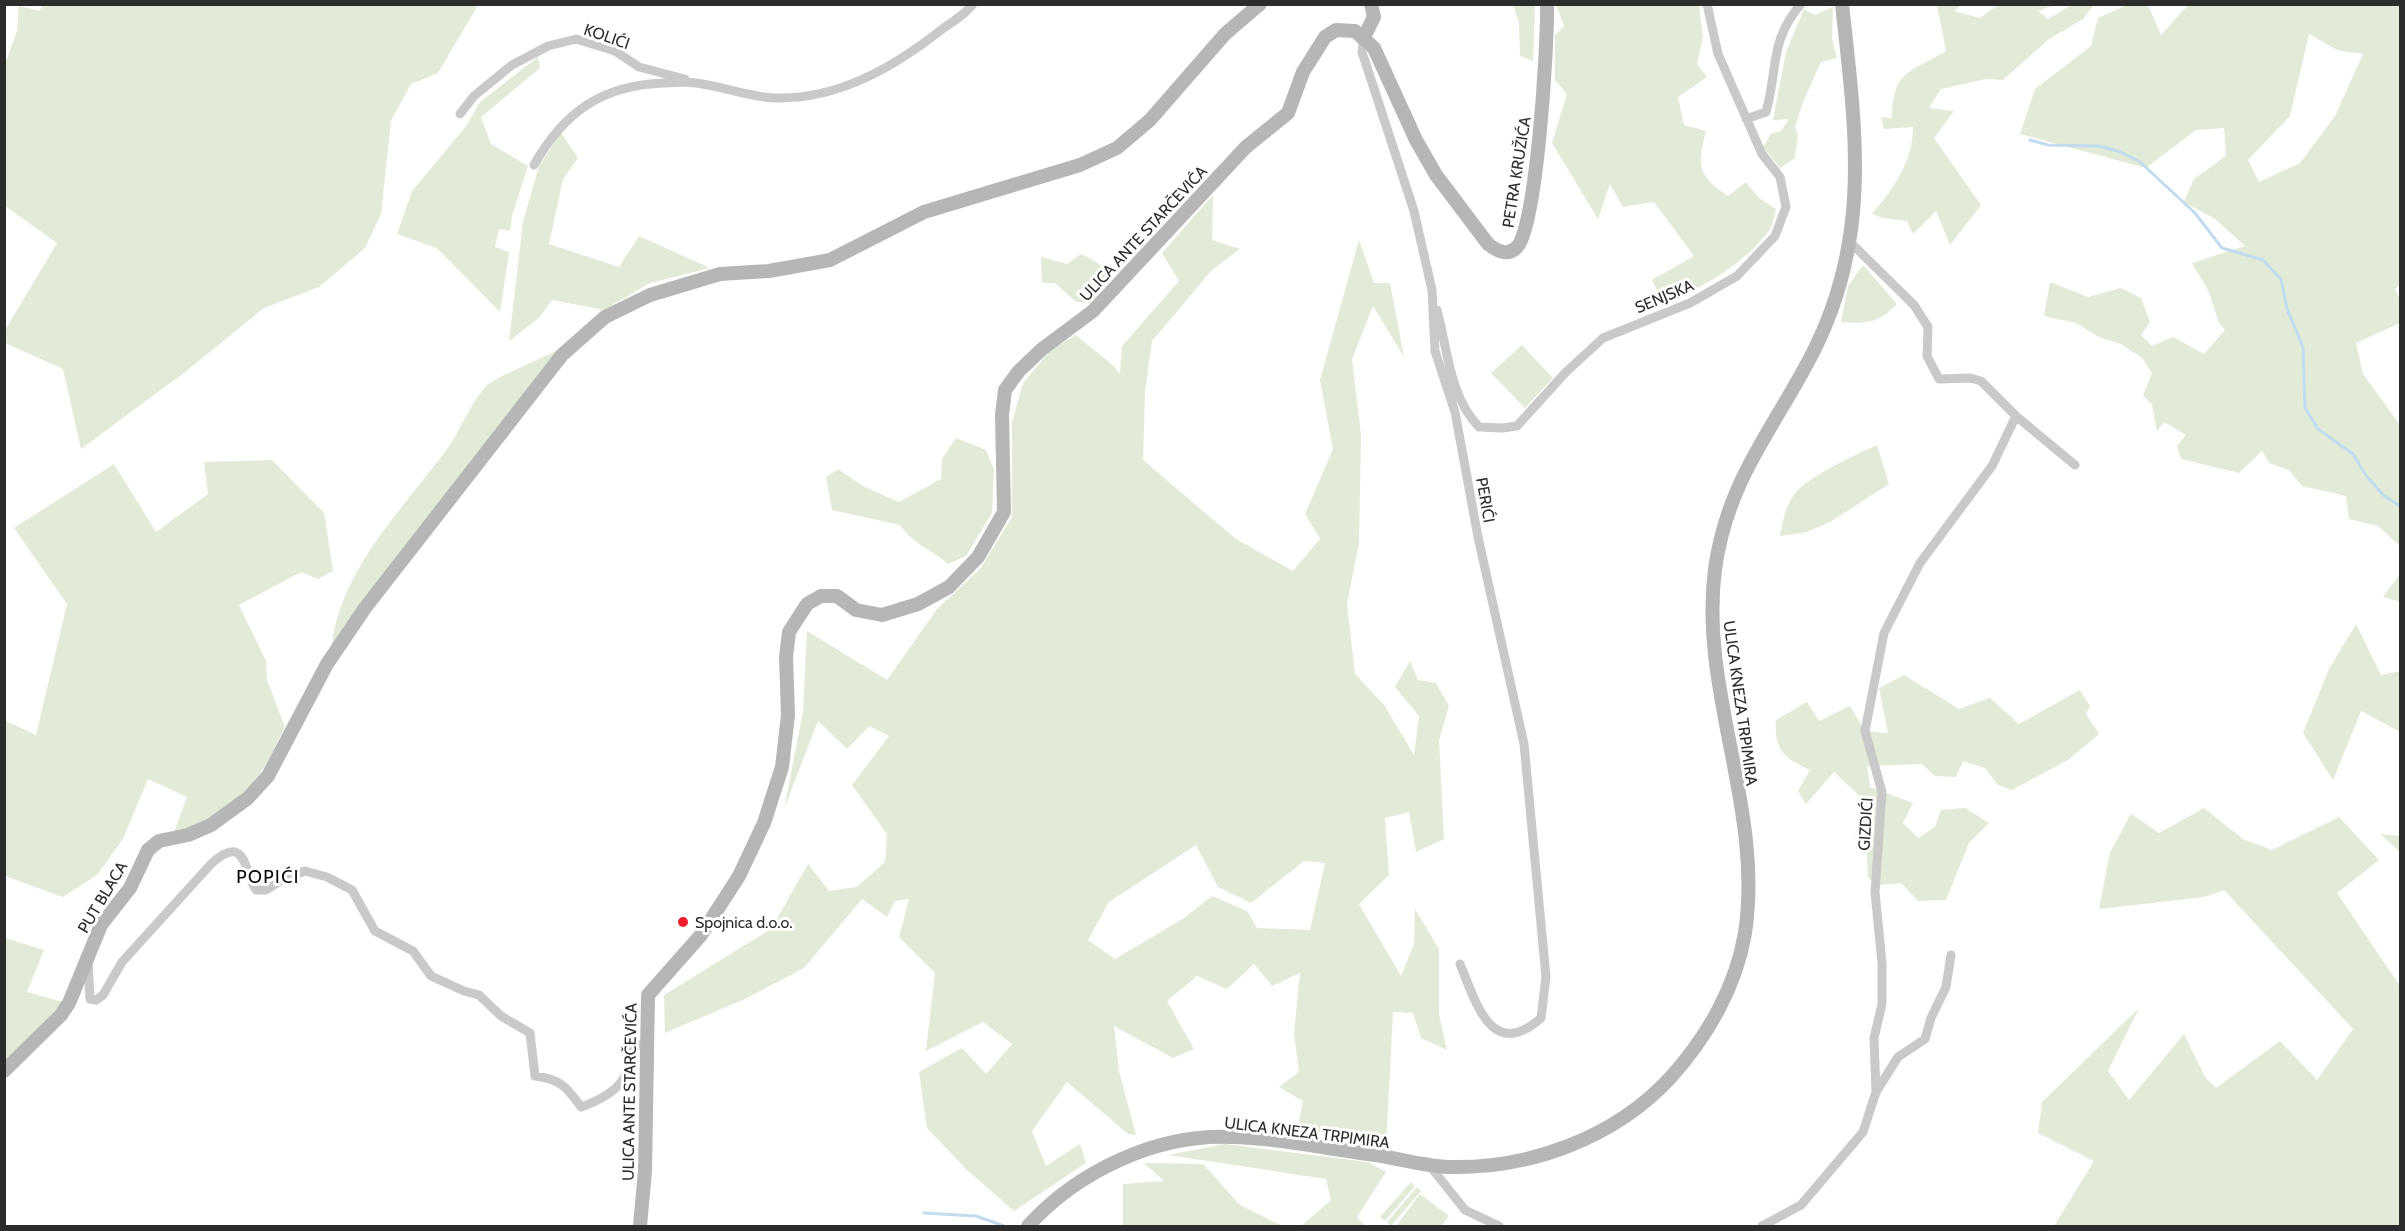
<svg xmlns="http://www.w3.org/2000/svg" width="2405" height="1231" font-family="Cabin,sans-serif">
	<rect width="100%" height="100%" fill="#fff"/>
	<path fill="#e2ebd7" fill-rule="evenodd" d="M44 4 478 5 438 73 411 84 391 121 381 214 365 248 319 287 264 308 185 372 81 449 63 369 5 343V330L57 243 5 206V64L17 31 19 6 39 11Z
		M1513 5H1535L1533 61 1520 56 1519 23Z
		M1556 5H1699L1703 37 1697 64 1707 77 1678 97 1684 125 1706 131C1697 166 1697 175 1728 196L1746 182 1759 198 1776 209C1774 215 1773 225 1769 231 1749 259 1697 295 1662 300L1652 280 1694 256 1654 202 1623 207 1610 184 1598 219 1552 143 1567 94 1555 80V35L1564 26Z
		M1937 5H1962L1954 11 1980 18 1998 5H2054L2038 11 2048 19 2071 5H2094L2083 19 2049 39 2003 80 1986 79 1941 89 1929 108 1954 111 1934 138 1981 205 1950 245 1936 211 1913 234 1907 221 1883 218 1872 214C1894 188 1913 161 1913 127L1884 129 1881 117 1892 118C1893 69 1910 73 1946 51Z
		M2127 5H2148L2161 35 2188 5H2400V285L2395 289 2400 299V323L2356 343 2363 374 2400 425V546L2378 526 2349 519 2346 496 2302 486 2289 470 2269 463 2262 451 2239 473 2181 459 2177 446 2186 435 2164 422 2157 431 2152 405 2143 395 2152 373 2142 358 2121 344 2099 337 2076 323 2044 316 2050 282 2088 297 2121 288 2141 298 2150 322 2141 335 2152 346 2173 337 2204 354 2225 330 2219 323 2208 290 2192 263 2245 246 2215 219 2184 202 2194 179 2226 156 2224 128 2196 130 2146 168 2020 134 2035 89 2091 46 2098 18ZM2309 34 2337 50 2363 54 2335 116 2300 163 2259 182 2248 160 2290 116Z
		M1833 7 1832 39 1837 58 1821 62 1803 102 1795 127 1798 135 1795 158 1780 168 1763 147 1771 134 1781 131 1789 119 1773 120 1786 52 1804 9 1815 15Z
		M538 57 540 68 481 117 491 144 528 166 512 216 510 231 499 229 495 247 509 252 500 312 437 248 397 234 412 191 467 125 480 102Z
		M561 133 578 158 563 179 549 244 619 267 639 236 710 268 650 283 604 310 552 300 539 318 509 341 523 222 539 166Z
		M1213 195 1212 240 1240 249 1212 270 1152 341 1145 392 1143 460 1236 539 1293 571 1320 539 1305 514 1333 449 1320 380 1359 240 1374 283H1390L1404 357 1373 306 1352 359 1361 435 1359 543 1347 604 1355 674 1384 705 1414 755 1419 716 1395 687 1410 661 1418 680 1436 683 1449 706 1439 740 1444 839 1416 852 1409 812 1385 818 1389 875 1359 904 1401 976 1414 944 1415 909 1439 949V1014L1447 1050 1421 1038 1413 1013 1393 1012 1386 1145 1324 1132 1297 1131 1303 1101 1279 1087 1299 1072 1294 1033 1300 973 1272 986 1254 964 1227 989 1197 976 1167 1001 1194 1049 1173 1058 1114 1026 1119 1071 1136 1135 1128 1134 1067 1082 1032 1131 1046 1166 1080 1144 1086 1163 1014 1211 967 1170 927 1128 919 1072 962 1048 986 1074 1012 1044 983 1022 926 1051 935 973 899 937 909 899 895 901 887 917 862 899 804 968 747 998 665 1033 664 995 771 929 808 864 829 891 857 887 885 862 887 834 852 785 889 736 869 726 847 749 818 721 784 809 803 712 807 631 887 680 937 609 980 569 1012 517V422L1023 383 1052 349 1076 335C1089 347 1112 362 1120 374L1122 346 1179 281 1162 253ZM1196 845 1218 887 1251 903 1304 861 1325 863 1310 930 1257 928 1247 911 1212 896 1184 918 1115 959 1088 940 1109 902Z
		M1081 254C1110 266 1114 279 1091 303L1076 302 1055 283H1042L1041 257 1067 264Z
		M1863 265 1897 304C1879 323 1866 324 1841 322L1848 286Z
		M1522 345 1553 378 1525 408 1491 373Z
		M564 347 341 636 332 643C342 569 402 509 445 452 460 432 469 405 486 386 494 378 549 355 564 347Z
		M956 438 986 450 994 469 992 513 966 556 948 564C930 548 914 545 900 525L832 510 826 477 838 469 863 486 899 502 941 479 942 459Z
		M1877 445 1889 484 1830 522 1807 532 1780 536C1783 521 1785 508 1793 496 1805 477 1856 455 1877 445Z
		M272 460 324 513 333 571 318 579 301 572 239 605 266 661 267 680 285 727C277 742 269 762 258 776 238 802 207 826 174 832L187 797 148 779 123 839 97 875 63 897 5 876 4 720 36 735 67 604 14 528 114 464 156 532 208 494 204 462Z
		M2400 574V602L2383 597Z
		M2356 624 2381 675 2400 671V732L2361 711 2333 780 2303 733 2329 669Z
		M1904 675 1959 709 1990 698 2019 724 2080 690 2090 706 2086 714 2099 734 2068 760 2012 790 1998 785 1985 768 1963 761 1956 777 1935 776 1922 764 1867 766 1870 787 1913 803 1903 823 1918 838 1935 827 1941 810 1965 808 1989 823 1969 843 1946 900 1918 901 1901 883 1880 885 1868 878 1867 854 1855 838 1870 819 1868 804 1834 772 1806 804 1798 791 1810 770C1784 758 1774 750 1776 720L1807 702 1819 721 1850 706 1865 731 1888 733 1879 688Z
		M2204 808 2243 839 2272 850 2339 817 2379 860 2337 893 2400 986V1226H2054L2094 1161 2038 1133 2042 1102 2139 1008 2108 1071 2129 1100 2184 1034 2205 1077 2216 1088 2280 1041 2317 1080 2353 1029 2224 890 2204 897 2099 909 2110 852 2131 814 2159 833Z
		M2380 834 2400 836V852Z
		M5 938 44 950 27 992 63 1002 50 1020 5 1066Z
		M1225 1144 1368 1162 1386 1172 1357 1217 1365 1226H1301L1331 1200 1326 1179 1168 1155Z
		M1144 1163 1203 1164 1240 1205 1283 1226H1123V1184L1164 1181Z
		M1411 1182 1415 1186 1385 1221 1380 1217Z
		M1417 1187 1421 1191 1391 1226 1387 1222Z
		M1420 1194 1449 1216 1441 1226H1396Z"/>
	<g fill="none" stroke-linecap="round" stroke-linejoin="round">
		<path stroke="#c1dcee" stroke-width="3" d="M2030 140 2048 145 2099 146 2121 152 2140 162 2195 213 2222 248 2263 260 2281 279 2287 309 2303 347 2305 408 2318 429 2353 454 2365 474 2383 495 2400 506
			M924 1213 976 1216 1004 1226"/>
		<path stroke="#c9c9c9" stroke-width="9" d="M1364 37 1362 52 1414 211 1432 290 1435 351 1455 412 1478 537 1524 744 1546 977 1541 1018C1491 1062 1476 1002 1460 964
			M460 114 474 96 512 65 548 46 576 39 615 51 639 67 685 79
			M1746 119 1766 112C1778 70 1769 41 1801 4
			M534 165C564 112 602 85 664 83 675 83 686 81 696 83 723 86 750 98 777 98 839 99 894 67 941 30 952 22 965 15 973 4
			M1851 243 1914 305 1928 327 1927 356 1939 379 1970 378 1981 381 2016 416 2075 465
			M1437 310C1448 350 1449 396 1479 427L1502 428 1517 426 1566 372 1603 338 1690 303 1737 276 1775 236 1786 207 1780 177 1762 154 1718 54 1707 4
			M88 960 90 999 96 1000 103 995 122 962 211 864C247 831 244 873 256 890H266L282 880 305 871 327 877 352 890 375 931 413 951 431 976 464 991 479 995 501 1016 530 1033 535 1076C560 1079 567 1087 581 1107 596 1102 621 1090 626 1073 629 1064 629 1055 633 1045H646
			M1876 1092 1898 1057 1925 1039 1931 1018 1946 987 1951 955
			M1430 1166 1465 1210 1499 1226
			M1762 1226 1801 1205 1863 1132 1876 1092 1874 1038 1882 1004V963L1875 892 1882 792 1865 731 1884 633 1920 563 1992 466 2016 416"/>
		<path stroke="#b6b6b6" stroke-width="14" d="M1364 37 1374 17 1371 4
			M4 1071 61 1015 69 1003 101 925 130 888 148 850 159 841 188 835 211 825 248 798 268 776 327 664 365 608 562 355 605 317 650 295 720 274 769 271 830 260 924 212 1080 165 1117 148 1150 120 1225 34 1260 4
			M640 1226 645 1171 648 995 701 935 739 876 764 823 782 767 788 715 786 657 789 632 807 604 821 596H837L856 610 882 615 918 604 949 587 978 557 1004 512 1002 415 1005 390 1019 371 1042 349 1093 311 1246 147 1288 113 1303 72 1325 37 1336 30 1355 31 1374 48 1416 140 1436 175 1488 244C1497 251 1508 257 1517 247 1537 226 1548 41 1547 4
			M1028 1226C1077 1172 1155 1134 1231 1137 1279 1138 1328 1149 1376 1155 1400 1159 1424 1166 1448 1167 1530 1169 1615 1138 1671 1077 1707 1037 1736 987 1745 933 1764 810 1699 691 1715 569 1727 483 1769 435 1808 362 1873 242 1856 133 1842 4"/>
	</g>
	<circle fill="#f41d2b" stroke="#fff" stroke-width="2" cx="683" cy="922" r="6"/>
	<g text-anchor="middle" stroke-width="6" stroke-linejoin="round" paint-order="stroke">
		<g font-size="16" fill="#2c2c2c" stroke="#fff">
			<text transform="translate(607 36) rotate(19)" y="6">KOLIĆI</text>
			<text transform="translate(1516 172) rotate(-81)" y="6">PETRA KRUŽIĆA</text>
			<text transform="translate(1143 233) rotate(-47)" y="6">ULICA ANTE STARČEVIĆA</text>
			<text transform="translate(1664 296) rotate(-23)" y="6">SENJSKA</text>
			<text transform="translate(1486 500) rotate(80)" y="6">PERIĆI</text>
			<text transform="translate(1741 703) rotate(82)" y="6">ULICA KNEZA TRPIMIRA</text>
			<text transform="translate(1865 824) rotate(-86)" y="6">GIZDIĆI</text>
			<text transform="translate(102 897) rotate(-59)" y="6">PUT BLACA</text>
			<text transform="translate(629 1092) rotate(-89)" y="6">ULICA ANTE STARČEVIĆA</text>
			<text transform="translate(1307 1132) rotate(7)" y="6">ULICA KNEZA TRPIMIRA</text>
		</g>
		<g font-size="16" fill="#2c2c2c" stroke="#fff" text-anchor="start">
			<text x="695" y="928">Spojnica d.o.o.</text>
		</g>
		<g font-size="18" letter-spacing="1.5" fill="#000" stroke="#fff">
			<text x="268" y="883">POPIĆI</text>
		</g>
	</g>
	<rect width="2405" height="1231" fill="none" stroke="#2c2c2c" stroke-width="12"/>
</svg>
